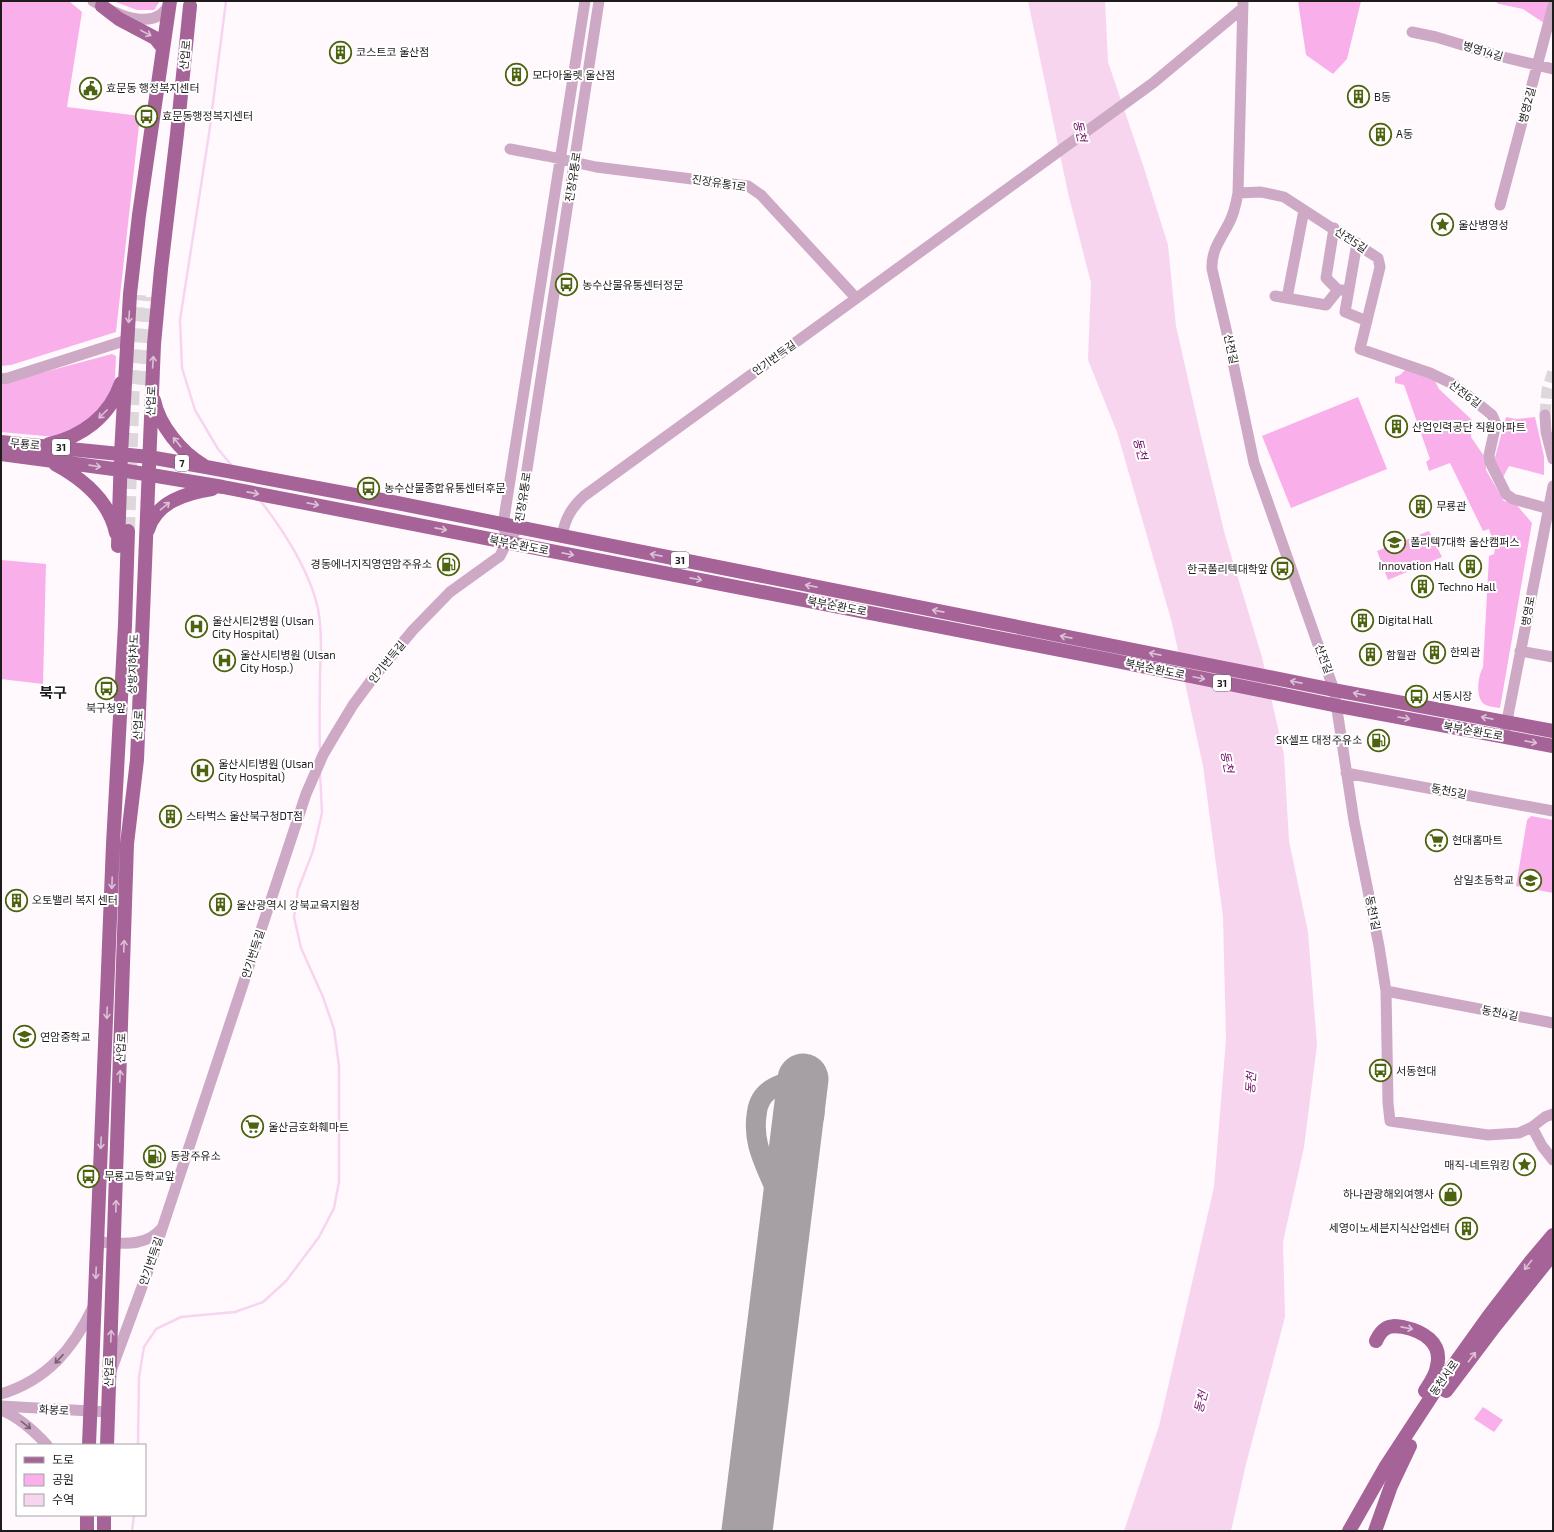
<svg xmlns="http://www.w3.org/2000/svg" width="1554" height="1532" font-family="'Exo 2','Noto Sans KR',sans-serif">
	<rect width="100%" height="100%" fill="#fff8fd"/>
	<path fill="#f9b0ea" d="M1 1H69L82 12 67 107 140 116 116 332 11 365 1 366Z
		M113 1H160L154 10H137Z
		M1298 1H1361L1347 59 1333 74 1306 55Z
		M1494 1H1550L1544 23 1523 9 1499 4Z
		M112 354 116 356 115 378 113 392 108 402 81 426 55 437 1 432V381L18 379Z
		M1407 368 1434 379 1439 389 1472 420 1471 437 1486 459V470L1504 501 1515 503 1532 523 1500 708C1495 707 1488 707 1484 704 1475 697 1478 676 1483 667L1489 556 1494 554 1495 548 1489 529 1483 531 1450 463 1429 471 1426 462 1430 459 1404 385 1395 383V377L1400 375Z
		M1358 397 1387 469 1291 508 1262 436Z
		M1506 417 1516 419 1535 417 1544 456V475L1509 466 1501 481 1493 465Z
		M1429 531 1442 557 1388 580 1377 551Z
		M1 560 46 564 43 684 1 679Z
		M1531 816 1553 820V893L1516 886 1527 820Z
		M1483 1407 1503 1420 1494 1432 1474 1419Z"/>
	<path fill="#f8d5ef" d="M1028 1H1105L1108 62 1143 165 1168 245 1176 326 1200 432 1225 535 1262 657 1284 755 1289 841 1308 932 1317 1045 1304 1147 1283 1242 1285 1317 1246 1464 1231 1531H1124L1159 1426 1214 1187 1226 1039 1223 917 1203 766 1172 623 1117 432 1088 360 1091 283 1068 193Z"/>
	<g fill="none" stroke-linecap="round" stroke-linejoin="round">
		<path stroke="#f8d5ef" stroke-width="2.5" d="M226 1 209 134 180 320 182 368 195 410 218 449 233 467
			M259 499C282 528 310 571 318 609 322 630 321 651 320 673 320 699 319 726 320 752
			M138 1445 139 1377 144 1347 156 1329 181 1317 235 1312 263 1302 286 1281 319 1237 334 1208 339 1182V1066L334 1029 323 997 301 948 294 917 298 890 313 851 322 813 320 773
			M132 1531 134 1515"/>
		<path stroke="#a6a0a4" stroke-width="20" d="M783 1244C783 1228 784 1214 779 1199 768 1168 751 1146 757 1112 759 1097 768 1089 782 1084 797 1080 816 1092 815 1109 815 1123 806 1134 801 1146 796 1159 793 1173 790 1187"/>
		<path stroke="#a6a0a4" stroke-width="51" d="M747 1531 803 1079"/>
		<path stroke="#ddd7db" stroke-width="11" stroke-dasharray="11 5.5" stroke-linecap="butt" d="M1545 415 1547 390 1553 371"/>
		<path stroke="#ddd7db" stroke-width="14" stroke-dasharray="14 7" stroke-linecap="butt" d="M143 385 149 297
			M128 531 133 380 139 295"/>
		<path stroke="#cea9c6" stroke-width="11" d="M93 1C110 11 141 27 160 15 165 12 167 7 170 3
			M1243 1 1238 193C1236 204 1234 214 1229 223 1221 239 1211 250 1212 269L1226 329 1254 463 1334 690 1354 821 1379 946 1386 991 1388 1103 1390 1121 1488 1135 1519 1133 1532 1127 1545 1117 1553 1114
			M1412 32 1436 37 1499 56 1553 69
			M510 149 547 156 596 167 748 186 761 195 856 298
			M1238 193 1261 192 1284 197 1378 258 1380 267 1360 349 1430 373 1455 385 1492 415 1496 424 1489 455 1490 462 1506 494 1513 499 1553 510
			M1500 205 1553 6
			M1334 228 1326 278 1338 290
			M1357 243 1345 312 1367 321
			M1275 296 1326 305 1338 290H1349
			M1287 298 1304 210
			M1 379 8 378 127 340
			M1545 415 1546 432 1553 459
			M505 532 503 525 585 1
			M562 536C565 519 571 508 584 496L1153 83 1243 8
			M1520 651 1553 657
			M1504 736 1553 486
			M1346 773 1553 811
			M1386 991 1553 1023
			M1532 1127 1542 1146 1553 1160
			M97 1242C121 1243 145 1248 162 1228
			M111 1371 149 1268 306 794 323 755 336 733 353 705 373 678 413 630 450 592 500 556 507 542 518 528 599 1
			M1 1394C47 1380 73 1349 93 1307
			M1 1406 108 1412
			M1 1410C19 1417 34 1431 47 1445"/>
		<path stroke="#a56398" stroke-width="14" d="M102 6 119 19 155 38 163 48
			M154 400C159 425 181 452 203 465
			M1 442 149 457 206 467 387 501 1334 690 1553 731
			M49 444C82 437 110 416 121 383
			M1 454 121 470 223 487 1106 659 1338 706 1553 746
			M55 464C83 479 109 500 116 533
			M148 530C156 502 186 493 212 489
			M118 546 121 454 130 294 139 215 170 1
			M1376 1341C1378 1337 1380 1332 1385 1329 1390 1325 1396 1326 1403 1327 1422 1331 1443 1342 1437 1366 1436 1375 1430 1383 1425 1391
			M1446 1391 1495 1326 1553 1254
			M89 1445 113 844 125 625 128 531
			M107 1445 127 844 137 760 154 344 161 269 177 134 190 6
			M87 1531V1515
			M104 1531V1515
			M1349 1531 1386 1466 1435 1391 1488 1317 1531 1261 1553 1235
			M1375 1531 1391 1486 1410 1446"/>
	</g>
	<defs><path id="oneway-shaft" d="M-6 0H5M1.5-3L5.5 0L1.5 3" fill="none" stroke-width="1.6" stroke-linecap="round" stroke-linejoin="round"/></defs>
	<g stroke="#dbc1d6">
		<use href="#oneway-shaft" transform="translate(146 33) rotate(28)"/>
		<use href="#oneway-shaft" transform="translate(129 317) rotate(94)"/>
		<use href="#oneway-shaft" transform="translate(153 362) rotate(-86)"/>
		<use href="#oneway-shaft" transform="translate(103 414) rotate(135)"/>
		<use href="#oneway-shaft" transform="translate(177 442) rotate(-129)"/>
		<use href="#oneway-shaft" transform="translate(95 466) rotate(8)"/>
		<use href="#oneway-shaft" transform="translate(253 493) rotate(11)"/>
		<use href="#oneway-shaft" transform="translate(313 504) rotate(11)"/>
		<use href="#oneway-shaft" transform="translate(165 506) rotate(-40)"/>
		<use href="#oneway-shaft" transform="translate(441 529) rotate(11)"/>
		<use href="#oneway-shaft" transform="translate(568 554) rotate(11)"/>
		<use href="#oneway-shaft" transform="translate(656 555) rotate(-169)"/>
		<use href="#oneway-shaft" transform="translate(696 579) rotate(11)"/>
		<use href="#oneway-shaft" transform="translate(811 586) rotate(-169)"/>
		<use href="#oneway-shaft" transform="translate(938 611) rotate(-169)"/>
		<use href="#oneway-shaft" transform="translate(1066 637) rotate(-169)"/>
		<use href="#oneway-shaft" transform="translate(1155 654) rotate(-169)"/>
		<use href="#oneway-shaft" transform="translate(1199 678) rotate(12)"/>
		<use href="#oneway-shaft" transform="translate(1296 682) rotate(-169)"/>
		<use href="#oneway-shaft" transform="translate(1359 694) rotate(-169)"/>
		<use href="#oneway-shaft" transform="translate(1404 718) rotate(10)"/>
		<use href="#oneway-shaft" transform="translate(1487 718) rotate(-169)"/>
		<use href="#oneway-shaft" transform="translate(1531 742) rotate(11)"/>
		<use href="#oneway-shaft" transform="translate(112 883) rotate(92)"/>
		<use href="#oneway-shaft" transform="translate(124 946) rotate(-88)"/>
		<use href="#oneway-shaft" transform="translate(107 1013) rotate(92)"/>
		<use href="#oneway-shaft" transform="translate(120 1076) rotate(-88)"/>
		<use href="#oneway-shaft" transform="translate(101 1143) rotate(92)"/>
		<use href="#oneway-shaft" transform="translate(116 1206) rotate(-88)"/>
		<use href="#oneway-shaft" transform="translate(1528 1265) rotate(128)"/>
		<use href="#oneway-shaft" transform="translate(96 1273) rotate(92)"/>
		<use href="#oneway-shaft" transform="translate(1407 1328) rotate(11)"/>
		<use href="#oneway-shaft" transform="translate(111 1336) rotate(-88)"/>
		<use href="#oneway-shaft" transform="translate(1472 1357) rotate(-53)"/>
	</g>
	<g stroke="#766272">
		<use href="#oneway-shaft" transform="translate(59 1359) rotate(133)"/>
		<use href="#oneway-shaft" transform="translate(26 1425) rotate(38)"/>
	</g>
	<defs>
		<symbol id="building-ring" viewBox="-11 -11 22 22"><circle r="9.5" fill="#fff" stroke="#4d630f" stroke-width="1.5"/><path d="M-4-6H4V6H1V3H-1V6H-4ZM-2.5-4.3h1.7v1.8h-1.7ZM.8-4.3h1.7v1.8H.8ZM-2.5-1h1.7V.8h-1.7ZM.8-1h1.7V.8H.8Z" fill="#4d630f"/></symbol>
		<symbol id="civic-ring" viewBox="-11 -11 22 22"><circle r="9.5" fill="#fff" stroke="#4d630f" stroke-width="1.5"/><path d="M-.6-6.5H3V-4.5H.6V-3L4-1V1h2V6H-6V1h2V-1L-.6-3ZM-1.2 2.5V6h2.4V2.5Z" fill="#4d630f"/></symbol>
		<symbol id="bus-ring" viewBox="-11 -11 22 22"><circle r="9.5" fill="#fff" stroke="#4d630f" stroke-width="1.5"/><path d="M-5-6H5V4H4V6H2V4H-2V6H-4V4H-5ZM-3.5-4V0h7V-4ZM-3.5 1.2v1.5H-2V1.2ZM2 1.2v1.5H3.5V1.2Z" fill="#4d630f"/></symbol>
		<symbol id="sight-ring" viewBox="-11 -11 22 22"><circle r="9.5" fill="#fff" stroke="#4d630f" stroke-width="1.5"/><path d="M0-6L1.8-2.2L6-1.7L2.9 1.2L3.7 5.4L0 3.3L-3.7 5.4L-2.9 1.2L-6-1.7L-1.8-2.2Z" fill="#4d630f"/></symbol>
		<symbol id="university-ring" viewBox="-11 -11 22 22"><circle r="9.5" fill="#fff" stroke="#4d630f" stroke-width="1.5"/><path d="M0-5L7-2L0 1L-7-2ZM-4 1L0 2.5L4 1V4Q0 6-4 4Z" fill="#4d630f"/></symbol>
		<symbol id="fuel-ring" viewBox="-11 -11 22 22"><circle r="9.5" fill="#fff" stroke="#4d630f" stroke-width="1.5"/><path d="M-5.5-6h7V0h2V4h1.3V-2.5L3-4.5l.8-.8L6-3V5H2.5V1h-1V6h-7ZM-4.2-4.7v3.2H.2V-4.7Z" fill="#4d630f"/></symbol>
		<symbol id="hospital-ring" viewBox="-11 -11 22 22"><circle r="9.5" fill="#fff" stroke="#4d630f" stroke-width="1.5"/><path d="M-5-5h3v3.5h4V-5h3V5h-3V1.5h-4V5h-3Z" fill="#4d630f"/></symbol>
		<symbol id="supermarket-ring" viewBox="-11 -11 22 22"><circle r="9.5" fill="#fff" stroke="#4d630f" stroke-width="1.5"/><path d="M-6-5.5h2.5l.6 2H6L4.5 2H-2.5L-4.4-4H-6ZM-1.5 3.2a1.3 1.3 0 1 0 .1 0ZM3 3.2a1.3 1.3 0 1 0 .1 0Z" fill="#4d630f"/></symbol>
		<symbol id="school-ring" viewBox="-11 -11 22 22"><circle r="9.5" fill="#fff" stroke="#4d630f" stroke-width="1.5"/><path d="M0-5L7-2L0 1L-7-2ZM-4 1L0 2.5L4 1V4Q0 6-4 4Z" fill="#4d630f"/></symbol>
		<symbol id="shop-ring" viewBox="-11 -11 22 22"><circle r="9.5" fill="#fff" stroke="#4d630f" stroke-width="1.5"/><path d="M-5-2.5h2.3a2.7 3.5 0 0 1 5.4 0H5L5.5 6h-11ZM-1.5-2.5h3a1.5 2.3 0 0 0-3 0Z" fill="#4d630f"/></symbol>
	</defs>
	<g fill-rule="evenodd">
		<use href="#building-ring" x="328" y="40" width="25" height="25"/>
		<use href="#building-ring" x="504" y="62" width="25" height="25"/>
		<use href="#civic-ring" x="78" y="76" width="25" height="25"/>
		<use href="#building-ring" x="1346" y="84" width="25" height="25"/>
		<use href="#bus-ring" x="134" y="104" width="25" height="25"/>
		<use href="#building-ring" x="1368" y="122" width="25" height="25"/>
		<use href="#sight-ring" x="1430" y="212" width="25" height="25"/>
		<use href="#bus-ring" x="554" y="272" width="25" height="25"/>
		<use href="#building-ring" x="1384" y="414" width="25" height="25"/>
		<use href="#bus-ring" x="356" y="476" width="25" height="25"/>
		<use href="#building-ring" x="1408" y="494" width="25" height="25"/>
		<use href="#university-ring" x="1382" y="530" width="25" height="25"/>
		<use href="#fuel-ring" x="436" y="552" width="25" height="25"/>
		<use href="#building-ring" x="1458" y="554" width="25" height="25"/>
		<use href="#bus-ring" x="1270" y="556" width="25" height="25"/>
		<use href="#building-ring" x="1410" y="574" width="25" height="25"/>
		<use href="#building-ring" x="1350" y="608" width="25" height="25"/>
		<use href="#hospital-ring" x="184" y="614" width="25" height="25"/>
		<use href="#building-ring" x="1422" y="640" width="25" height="25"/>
		<use href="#building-ring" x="1358" y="642" width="25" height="25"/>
		<use href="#hospital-ring" x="212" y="648" width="25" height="25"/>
		<use href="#bus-ring" x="94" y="676" width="25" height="25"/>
		<use href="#bus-ring" x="1404" y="684" width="25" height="25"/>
		<use href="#fuel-ring" x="1366" y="728" width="25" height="25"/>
		<use href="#hospital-ring" x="190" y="758" width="25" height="25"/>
		<use href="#building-ring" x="158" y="804" width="25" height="25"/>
		<use href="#supermarket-ring" x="1424" y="828" width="25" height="25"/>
		<use href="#school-ring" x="1518" y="868" width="25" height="25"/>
		<use href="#building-ring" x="4" y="888" width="25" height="25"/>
		<use href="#building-ring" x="208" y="892" width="25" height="25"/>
		<use href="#school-ring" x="12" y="1024" width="25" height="25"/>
		<use href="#bus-ring" x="1368" y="1058" width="25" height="25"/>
		<use href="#supermarket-ring" x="240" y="1114" width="25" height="25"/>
		<use href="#fuel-ring" x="142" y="1144" width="25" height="25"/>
		<use href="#sight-ring" x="1512" y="1152" width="25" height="25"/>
		<use href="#bus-ring" x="76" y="1164" width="25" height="25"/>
		<use href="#shop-ring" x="1438" y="1182" width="25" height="25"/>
		<use href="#building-ring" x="1454" y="1216" width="25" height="25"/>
	</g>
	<g text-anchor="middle" stroke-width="4" stroke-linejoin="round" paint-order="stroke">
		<g fill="#fff" stroke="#625f61" stroke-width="1">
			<rect x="52" y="439" width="18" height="16" rx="3"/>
			<rect x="175" y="455" width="14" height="16" rx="3"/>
			<rect x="671" y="552" width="18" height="16" rx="3"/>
			<rect x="1213" y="675" width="18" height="16" rx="3"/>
		</g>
		<g font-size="10" font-weight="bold" fill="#1e1b1d">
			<text x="61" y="451">31</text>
			<text x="182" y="467">7</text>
			<text x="680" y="564">31</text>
			<text x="1222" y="687">31</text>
		</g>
		<g font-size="11" fill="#1e1b1d" stroke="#fff">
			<text transform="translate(1483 51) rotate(17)" y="4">병영14길</text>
			<text transform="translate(185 55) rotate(-84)" y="4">산업로</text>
			<text transform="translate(1527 105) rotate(-75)" y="4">병영2길</text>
			<text transform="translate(573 177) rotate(-81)" y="4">진장유통로</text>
			<text transform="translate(719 183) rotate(9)" y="4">진장유통1로</text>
			<text transform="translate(1351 240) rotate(34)" y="4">산전5길</text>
			<text transform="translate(1231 349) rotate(78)" y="4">산전길</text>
			<text transform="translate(774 358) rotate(-36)" y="4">안기번득길</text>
			<text transform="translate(1465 394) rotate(37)" y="4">산전6길</text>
			<text transform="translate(151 401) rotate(-88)" y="4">산업로</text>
			<text transform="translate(25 444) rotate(6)" y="4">무룡로</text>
			<text transform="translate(523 497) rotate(-81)" y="4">진장유통로</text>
			<text transform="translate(519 545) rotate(11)" y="4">북부순환도로</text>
			<text transform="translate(837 606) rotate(11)" y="4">북부순환도로</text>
			<text transform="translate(1528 611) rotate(-79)" y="4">병영로</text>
			<text transform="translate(1324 659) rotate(70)" y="4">산전길</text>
			<text transform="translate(387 662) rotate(-51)" y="4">안기번득길</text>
			<text transform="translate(133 664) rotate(-88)" y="4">상방지하차도</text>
			<text transform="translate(1155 669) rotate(12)" y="4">북부순환도로</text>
			<text transform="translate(138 725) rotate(-87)" y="4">산업로</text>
			<text transform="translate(1473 731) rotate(10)" y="4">북부순환도로</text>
			<text transform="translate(1449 791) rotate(11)" y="4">동천5길</text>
			<text transform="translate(1373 913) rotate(78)" y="4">동천1길</text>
			<text transform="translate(253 954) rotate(-72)" y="4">안기번득길</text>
			<text transform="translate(1500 1013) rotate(11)" y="4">동천4길</text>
			<text transform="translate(121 1048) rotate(-88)" y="4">산업로</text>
			<text transform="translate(151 1261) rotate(-71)" y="4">안기번득길</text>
			<text transform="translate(109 1372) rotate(-88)" y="4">산업로</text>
			<text transform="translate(1444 1378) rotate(-55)" y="4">동천서로</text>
			<text transform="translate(54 1410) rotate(3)" y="4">화봉로</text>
		</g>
		<g font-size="11" fill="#1e1b1d" stroke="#fff" text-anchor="start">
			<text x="356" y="56">코스트코 울산점</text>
			<text x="532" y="79">모다아울렛 울산점</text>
			<text x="106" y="92">효문동 행정복지센터</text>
			<text x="1374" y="101">B동</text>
			<text x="162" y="120">효문동행정복지센터</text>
			<text x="1396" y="138">A동</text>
			<text x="1458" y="229">울산병영성</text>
			<text x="582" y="289">농수산물유통센터정문</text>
			<text x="1412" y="431">산업인력공단 직원아파트</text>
			<text x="384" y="492">농수산물종합유통센터후문</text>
			<text x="1436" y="510">무룡관</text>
			<text x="1410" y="546">폴리텍7대학 울산캠퍼스</text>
			<text x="432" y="568" text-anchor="end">경동에너지직영연암주유소</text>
			<text x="1454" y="570" text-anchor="end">Innovation Hall</text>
			<text x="1268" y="573" text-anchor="end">한국폴리텍대학앞</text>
			<text x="1438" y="591">Techno Hall</text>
			<text x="1378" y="624">Digital Hall</text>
			<text x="212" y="625">울산시티2병원 (Ulsan<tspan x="212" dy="13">City Hospital)</tspan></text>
			<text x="1450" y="656">한뫼관</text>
			<text x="240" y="659">울산시티병원 (Ulsan<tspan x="240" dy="13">City Hosp.)</tspan></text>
			<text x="1386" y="659">함월관</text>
			<text x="1432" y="700">서동시장</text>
			<text x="106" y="712" text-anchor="middle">북구청앞</text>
			<text x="1362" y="744" text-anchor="end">SK셀프 대정주유소</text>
			<text x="218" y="768">울산시티병원 (Ulsan<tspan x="218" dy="13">City Hospital)</tspan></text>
			<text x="186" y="820">스타벅스 울산북구청DT점</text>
			<text x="1452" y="844">현대홈마트</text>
			<text x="1514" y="884" text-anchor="end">삼일초등학교</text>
			<text x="32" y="904">오토밸리 복지 센터</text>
			<text x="236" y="909">울산광역시 강북교육지원청</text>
			<text x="40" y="1041">연암중학교</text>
			<text x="1396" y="1075">서동현대</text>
			<text x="268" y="1131">울산금호화훼마트</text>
			<text x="170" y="1160">동광주유소</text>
			<text x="1510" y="1169" text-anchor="end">매직-네트워킹</text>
			<text x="104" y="1180">무룡고등학교앞</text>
			<text x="1434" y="1198" text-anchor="end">하나관광해외여행사</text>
			<text x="1450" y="1232" text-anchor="end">세영이노세븐지식산업센터</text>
		</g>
		<g font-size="12" font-style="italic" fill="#6f0a63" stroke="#fff">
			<text transform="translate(1080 131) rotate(77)" y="4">동천</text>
			<text transform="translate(1140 449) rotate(75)" y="4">동천</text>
			<text transform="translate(1227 762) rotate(78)" y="4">동천</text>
			<text transform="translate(1251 1083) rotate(-86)" y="4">동천</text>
			<text transform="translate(1201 1402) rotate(-76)" y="4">동천</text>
		</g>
		<g font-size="15" font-weight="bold" fill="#1e1b1d" stroke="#fff">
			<text x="53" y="698">북구</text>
		</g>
	</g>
	<rect width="1554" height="1532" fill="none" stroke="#1e1b1d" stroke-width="4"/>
	<rect x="16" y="1444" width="130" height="72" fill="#ffffff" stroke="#a5a4a5"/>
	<rect x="24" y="1457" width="20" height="6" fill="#a56398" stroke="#a5a4a5"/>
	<text x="52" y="1464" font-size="12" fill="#1e1b1d">도로</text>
	<rect x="24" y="1474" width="20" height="12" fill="#f9b0ea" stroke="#a5a4a5"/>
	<text x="52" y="1484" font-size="12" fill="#1e1b1d">공원</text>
	<rect x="24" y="1494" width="20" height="12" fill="#f8d5ef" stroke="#a5a4a5"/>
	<text x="52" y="1504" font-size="12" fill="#1e1b1d">수역</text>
</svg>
